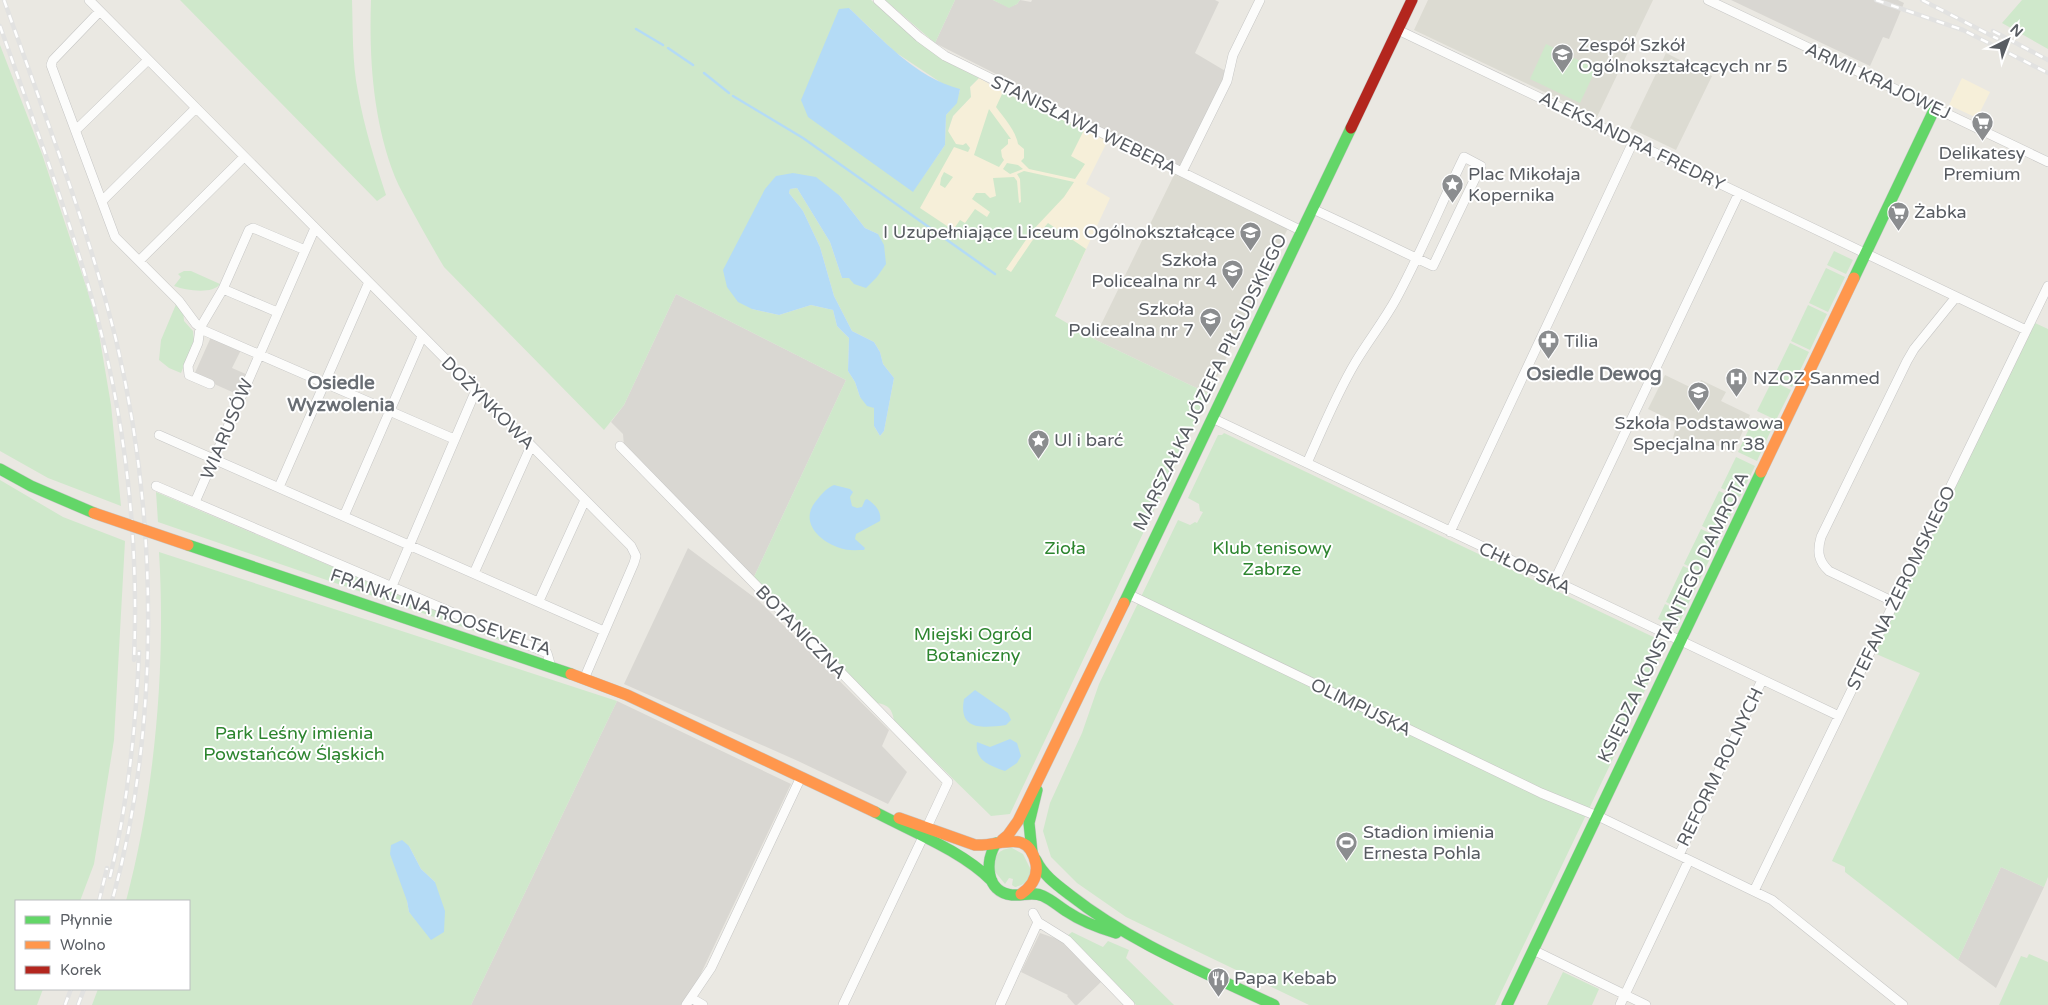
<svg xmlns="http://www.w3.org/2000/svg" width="2048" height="1005" font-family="'Varela Round',sans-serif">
	<rect width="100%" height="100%" fill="#eae8e2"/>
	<path fill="#f6efd9" d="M979 78 999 90 1113 142 1106 144 1086 184 1110 198 1055 316 918 210 955 144 948 131 953 116 971 97 970 87Z
		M1962 78 1990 92 1977 118 1949 105Z"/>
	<path fill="#d9d7d2" d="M955 0H993L1009 7 1017 4 1020 0 1031 2 1032 0H1215L1219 2 1195 53 1227 72 1182 169 935 43Z
		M1731 0H1898L1904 3 1889 39 1883 37 1870 66Z
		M676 294 846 380 753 579 624 446 623 434 611 422 624 405Z
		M211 337 241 350 232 368 248 375 239 395 194 375Z
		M688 548 759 601 889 730 882 746 907 772 888 804 798 761 624 684Z
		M617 701 791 784 686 1005H471Z
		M2001 867 2044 887 1996 988 1958 960Z
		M1040 933 1060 940 1102 981 1077 1005H1075L1067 996 1068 995 1021 972Z"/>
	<path fill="#dcdbd2" d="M1428 0H1653L1597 117 1414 30Z
		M1666 53 1712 76 1676 150 1630 128Z
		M1175 173 1288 228 1209 394 1094 339Z
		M1665 375 1696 390 1701 380 1726 392 1721 401 1750 415 1733 453 1703 439 1698 450 1673 438 1677 423 1648 409Z"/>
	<path fill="#cfe8cb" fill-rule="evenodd" d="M180 0H352C353 30 352 62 358 92 364 127 375 161 386 195L377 201Z
		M371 0H871L929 50 943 60 979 78 970 87 971 97 953 116 948 131 956 144 963 145 966 143 970 148 968 152 954 147 920 208 953 230 960 220 965 223 975 209 987 217 990 212 972 199 976 193H985L990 198 996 196 993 178 1014 177 1017 181 1019 203 1021 202 1020 179 1017 174 1024 171 1074 182 1064 197 1032 231 1006 269 1011 272 1032 241 1048 223 1086 249 1055 316 1094 339 1209 394 1010 814 991 816 894 721C892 709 889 705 877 703L753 579 846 380 676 294 624 405 604 430 444 267C432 247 421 227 410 207 405 197 399 187 395 177 373 121 369 59 371 0ZM849 8 895 52 946 86 960 90 956 103 946 115 945 145 913 191 890 174ZM793 173 840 196 865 228 878 234 842 278 830 242 797 188 790 189 789 193 803 211 820 247 834 296 852 331 874 342 880 352 883 364 894 378 884 431 880 436 874 426V408L860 397 855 382 848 371 849 338 837 326 833 310 811 305 779 315 752 309Z
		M885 0H955L935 43Z
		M993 0H1020L1017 4 1009 8Z
		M2022 0H2048V49L2002 23Z
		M1546 44 1596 69 1580 103 1530 79Z
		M0 45 42 154 96 316 111 405 121 506 48 478 0 451Z
		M1003 92 1084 130 1071 156 1085 164 1075 179 1029 169 1021 161 1024 158V149L1018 144C1016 131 1004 118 996 107Z
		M989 109 1011 139H1008V144L1001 150 1002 157 1004 160 999 167 974 155Z
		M1007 163 1018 165 1023 169 1010 174 1003 169Z
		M944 172 953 177 945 188 940 185 941 178Z
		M1834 251 1853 260 1846 274 1827 265Z
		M1826 268 1845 277 1828 312 1809 303Z
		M184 271H191L220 284C212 295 185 290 174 286L181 277 178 274Z
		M177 302 183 309 184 321 193 331 194 341 181 373 169 368 159 360 161 340Z
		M1808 305 1827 314 1810 350 1791 341Z
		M2035 323 2048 329V877L2044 887 2001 867 1958 960 1845 872V867L1832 861 1920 673 1874 653 2032 325Z
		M1790 343 1809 352 1792 387 1773 378Z
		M1772 381 1791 390 1776 420 1757 411Z
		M1754 418 1773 426 1757 461 1738 452Z
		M1224 433 1666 643 1633 717H1629L1619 736 1621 742 1495 1005H1309L1126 917 1077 883 1051 857 1043 831 1050 803 1082 733 1099 684 1178 520 1190 525 1195 522 1197 523 1203 512 1200 511 1199 504 1188 498 1218 435H1222Z
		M1736 457 1755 466 1740 497 1721 488Z
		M0 480 63 517 125 541 114 740 94 864 80 901H16V989H43L37 1005H0Z
		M1719 491 1738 500 1721 535 1702 526Z
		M156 492 500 638 521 648 489 636 158 522Z
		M1701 529 1720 538 1703 573 1684 564Z
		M159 552 617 701 471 1005H92L98 989H189V901H126C155 792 166 665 159 552ZM409 846 421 869 435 882 419 923 409 912 407 901Z
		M1683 566 1702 575 1685 611 1666 602Z
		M1665 604 1684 613 1677 628 1658 619Z
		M1012 848 1023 854 1032 872C1028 880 1025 885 1015 887L1012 885 1013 879 1009 878 1005 884 992 868C995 856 998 849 1012 848Z
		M1072 932 1103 947 1108 941 1129 950 1126 958 1174 1005H1136L1067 936Z
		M2029 954 2048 962V1005H1999L2021 956 2027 958Z
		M1563 972 1599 989 1592 1005H1547Z"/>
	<path fill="#b4dbf6" d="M849 8C881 38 916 78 960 89L957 103 946 115 945 145 913 192 808 117 801 100 839 9Z
		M793 173 816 177 840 196 865 228 878 234 884 245 886 264 877 277 866 288 854 284 849 278H842L830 242 797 188 790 189 789 193 803 211 820 247 834 296 852 331 874 342 880 352 883 364 894 378 884 431 880 436 874 426V408L867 406 860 397 855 382 848 371 849 338 837 326 833 310 811 305 779 315 752 309 738 302 727 287 723 270 765 189 776 176Z
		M834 485 850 489 853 492 850 497 852 506 857 508 862 507 865 500 867 499C875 504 882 512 880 521L856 534 855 539 865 548 864 550C856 550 847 551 840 548 819 541 799 522 816 501 822 494 825 489 834 485Z
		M975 690 1008 713 1011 720 1006 725C983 728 958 731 964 699Z
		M1010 739 1017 743 1021 756 1017 763 1005 771C990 766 974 760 977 742L990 747Z
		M402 840 409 846 421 869 435 882 445 911 444 932 431 940 409 912 407 901 390 854 391 845Z"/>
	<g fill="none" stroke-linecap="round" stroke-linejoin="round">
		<path stroke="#b4dbf6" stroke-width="2.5" d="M636 29 663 45
			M668 48 693 65
			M704 73 729 93
			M733 96 803 138 995 274"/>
		<defs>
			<path id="street" d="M89 0 631 546 636 556 634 563 584 679
				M878 0 919 37 945 56 1302 231
				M1708 0 2048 162
				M100 11 53 60 51 65 115 237 179 301 196 324 205 331 454 439
				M1398 30 2026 330
				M76 130 148 60
				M1182 172 1227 81 1233 55 1260 0
				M102 201 196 108
				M139 261 244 157
				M223 289 277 312
				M210 384 189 375 188 366 198 343 200 328 223 289 249 230 253 228 305 250
				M1212 418 1839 716
				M159 435 604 631
				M620 446 948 782 927 827
				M1307 463C1322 430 1336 395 1355 363 1368 341 1384 321 1396 299 1421 253 1441 204 1464 157L1481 166 1433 266C1395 248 1356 229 1317 211L1313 209
				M156 486 547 653 551 667
				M279 487 369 282
				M195 502 315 228
				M344 516 422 337
				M1450 532 1633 142
				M474 573 531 446
				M1554 582 1739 193
				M392 586 476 390
				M1128 594 1541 793 1602 818 1772 900 1903 1005
				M539 601 585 500
				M1894 602 1829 571C1818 561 1817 551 1821 537L1907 361 1914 349 1956 297
				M1679 855 1762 680
				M1754 891 2048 286
				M1038 922 1067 940 1130 1005
				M1533 950 1646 1005
				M691 998 703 1005
				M686 1005 711 968 801 777
				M843 1005 923 837
				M1000 1005 1038 922 1033 913
				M1620 1005 1689 860"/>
			<path id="fast" d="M1854 278 1935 108
				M0 469 31 486 94 513
				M188 545 571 674
				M1124 603 1351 128
				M875 812C913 832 962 851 992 881
				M996 843C985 861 985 892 1012 895 1023 896 1033 891 1043 896 1052 900 1058 906 1066 911 1081 921 1099 928 1116 933
				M1032 852 1029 823 1037 790
				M1036 860C1043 875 1057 885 1070 895 1131 943 1204 972 1274 1005
				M1507 1005 1761 472"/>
			<path id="slow" d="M1761 472 1854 278
				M571 674 627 695 875 812
				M899 818 975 845C1001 847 1028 827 1036 864 1038 877 1031 887 1021 894
				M1002 840 1008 835 1018 821 1124 603"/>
			<path id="jam" d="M1351 128 1412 0"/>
		</defs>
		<use href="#street" stroke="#c6c6c5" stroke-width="10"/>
		<use href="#fast" stroke="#c7c7c6" stroke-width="12"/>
		<use href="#slow" stroke="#c7c7c6" stroke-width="12"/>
		<use href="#jam" stroke="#c7c7c6" stroke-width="12"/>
		<use href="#street" stroke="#fcfcfb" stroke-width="9"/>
		<use href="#fast" stroke="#63d668" stroke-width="11"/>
		<use href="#slow" stroke="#ff974d" stroke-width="11"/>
		<use href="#jam" stroke="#b3261e" stroke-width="11"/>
		<defs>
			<path id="rail" d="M4 0C43 111 88 226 116 340 158 516 161 726 112 901
				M1876 0 1963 30 2048 73
				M1922 0 1998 39
				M0 26C33 120 68 213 95 309 126 423 139 542 134 660
				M1993 31 2048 60
				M110 877C128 803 136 727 139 652
				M99 901 107 868
				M65 1005 71 989
				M78 1005 84 989"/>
		</defs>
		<use href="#rail" stroke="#e2e2e1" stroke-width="4.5"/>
		<use href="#rail" stroke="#fff" stroke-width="2.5" stroke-dasharray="8" stroke-linecap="butt"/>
		<defs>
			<path id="slow-bridge" d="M94 513 188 545"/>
		</defs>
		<use href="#slow-bridge" stroke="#c7c7c6" stroke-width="12" stroke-linecap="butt"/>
		<use href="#slow-bridge" stroke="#ff974d" stroke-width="11"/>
	</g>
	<defs>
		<symbol id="school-pin" viewBox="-11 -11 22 30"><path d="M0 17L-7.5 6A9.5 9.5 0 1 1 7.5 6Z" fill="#8b8d8f" stroke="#fff"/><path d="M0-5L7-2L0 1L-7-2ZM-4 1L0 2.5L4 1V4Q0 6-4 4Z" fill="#fff"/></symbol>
		<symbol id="supermarket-pin" viewBox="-11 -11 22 30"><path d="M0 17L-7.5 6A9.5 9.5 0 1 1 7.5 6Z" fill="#8b8d8f" stroke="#fff"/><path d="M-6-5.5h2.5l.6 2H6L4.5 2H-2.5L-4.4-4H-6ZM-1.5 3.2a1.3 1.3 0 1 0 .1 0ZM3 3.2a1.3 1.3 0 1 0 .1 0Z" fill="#fff"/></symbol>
		<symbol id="sight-pin" viewBox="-11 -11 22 30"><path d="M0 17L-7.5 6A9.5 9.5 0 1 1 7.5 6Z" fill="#8b8d8f" stroke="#fff"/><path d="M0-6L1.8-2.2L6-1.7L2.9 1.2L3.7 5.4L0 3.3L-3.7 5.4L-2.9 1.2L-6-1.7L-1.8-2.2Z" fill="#fff"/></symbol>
		<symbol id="pharmacy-pin" viewBox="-11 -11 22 30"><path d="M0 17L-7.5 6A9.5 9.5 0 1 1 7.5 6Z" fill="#8b8d8f" stroke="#fff"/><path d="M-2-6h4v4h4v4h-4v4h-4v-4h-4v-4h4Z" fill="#fff"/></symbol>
		<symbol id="hospital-pin" viewBox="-11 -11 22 30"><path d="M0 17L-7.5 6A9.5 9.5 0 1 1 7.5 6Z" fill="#8b8d8f" stroke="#fff"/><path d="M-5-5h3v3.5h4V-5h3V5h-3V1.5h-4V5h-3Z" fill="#fff"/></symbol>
		<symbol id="stadium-pin" viewBox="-11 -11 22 30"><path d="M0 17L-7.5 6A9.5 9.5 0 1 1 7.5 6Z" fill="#8b8d8f" stroke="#fff"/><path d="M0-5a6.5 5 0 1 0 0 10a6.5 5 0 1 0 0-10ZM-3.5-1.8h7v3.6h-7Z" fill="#fff"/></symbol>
		<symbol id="restaurant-pin" viewBox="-11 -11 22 30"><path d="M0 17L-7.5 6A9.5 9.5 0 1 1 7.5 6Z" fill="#8b8d8f" stroke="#fff"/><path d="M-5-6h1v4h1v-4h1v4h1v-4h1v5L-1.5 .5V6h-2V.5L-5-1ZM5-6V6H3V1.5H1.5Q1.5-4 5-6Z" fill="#fff"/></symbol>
	</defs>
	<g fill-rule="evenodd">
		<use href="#school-pin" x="1550" y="42" width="25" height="34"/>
		<use href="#supermarket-pin" x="1970" y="110" width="25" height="34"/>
		<use href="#sight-pin" x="1440" y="172" width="25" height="34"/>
		<use href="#supermarket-pin" x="1886" y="200" width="25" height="34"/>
		<use href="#school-pin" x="1238" y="220" width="25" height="34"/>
		<use href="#school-pin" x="1220" y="258" width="25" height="34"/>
		<use href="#school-pin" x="1198" y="306" width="25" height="34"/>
		<use href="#pharmacy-pin" x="1536" y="328" width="25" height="34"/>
		<use href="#hospital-pin" x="1724" y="366" width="25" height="34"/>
		<use href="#school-pin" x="1686" y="380" width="25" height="34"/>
		<use href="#sight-pin" x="1026" y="428" width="25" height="34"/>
		<use href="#stadium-pin" x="1334" y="830" width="25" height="34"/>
		<use href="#restaurant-pin" x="1206" y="966" width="25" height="34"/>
	</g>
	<g text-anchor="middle" stroke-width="4" stroke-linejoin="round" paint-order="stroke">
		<g font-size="18" fill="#585c62" stroke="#fff" text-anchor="start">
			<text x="1578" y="51">Zespół Szkół<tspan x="1578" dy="21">Ogólnokształcących nr 5</tspan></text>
			<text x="1982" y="159" text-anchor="middle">Delikatesy<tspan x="1982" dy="21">Premium</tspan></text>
			<text x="1468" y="180">Plac Mikołaja<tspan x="1468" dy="21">Kopernika</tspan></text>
			<text x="1914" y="218">Żabka</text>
			<text x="1235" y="238" text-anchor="end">I Uzupełniające Liceum Ogólnokształcące</text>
			<text x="1217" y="266" text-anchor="end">Szkoła<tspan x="1217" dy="21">Policealna nr 4</tspan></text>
			<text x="1194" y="315" text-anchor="end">Szkoła<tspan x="1194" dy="21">Policealna nr 7</tspan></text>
			<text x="1564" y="347">Tilia</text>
			<text x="1753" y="384">NZOZ Sanmed</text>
			<text x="1699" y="429" text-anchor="middle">Szkoła Podstawowa<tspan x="1699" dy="21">Specjalna nr 38</tspan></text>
			<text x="1054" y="446">Ul i barć</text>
			<text x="1363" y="838">Stadion imienia<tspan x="1363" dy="21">Ernesta Pohla</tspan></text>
			<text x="1234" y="984">Papa Kebab</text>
		</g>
		<g font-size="18" fill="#585c62" stroke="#fff">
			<text transform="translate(1878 81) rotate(25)" y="6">ARMII KRAJOWEJ</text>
			<text transform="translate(1084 125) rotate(26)" y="6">STANISŁAWA WEBERA</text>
			<text transform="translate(1632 141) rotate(26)" y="6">ALEKSANDRA FREDRY</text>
			<text transform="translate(1210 382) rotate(-64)" y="6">MARSZAŁKA JÓZEFA PIŁSUDSKIEGO</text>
			<text transform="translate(488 403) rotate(45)" y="6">DOŻYNKOWA</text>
			<text transform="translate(227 429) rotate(-67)" y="6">WIARUSÓW</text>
			<text transform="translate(1525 568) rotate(25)" y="6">CHŁOPSKA</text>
			<text transform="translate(1901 588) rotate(-64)" y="6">STEFANA ŻEROMSKIEGO</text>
			<text transform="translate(441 612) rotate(19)" y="6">FRANKLINA ROOSEVELTA</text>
			<text transform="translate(1673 617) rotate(-64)" y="6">KSIĘDZA KONSTANTEGO DAMROTA</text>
			<text transform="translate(801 632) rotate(46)" y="6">BOTANICZNA</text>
			<text transform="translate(1361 707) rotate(26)" y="6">OLIMPIJSKA</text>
			<text transform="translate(1720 767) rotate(-64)" y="6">REFORM ROLNYCH</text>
		</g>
		<g font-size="18" fill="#2d852f" stroke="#fff">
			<text x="1065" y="554">Zioła</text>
			<text x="1272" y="554">Klub tenisowy<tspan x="1272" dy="21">Zabrze</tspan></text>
			<text x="973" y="640">Miejski Ogród<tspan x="973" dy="21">Botaniczny</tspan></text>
			<text x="294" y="739">Park Leśny imienia<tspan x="294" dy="21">Powstańców Śląskich</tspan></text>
		</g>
		<g font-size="19" font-weight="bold" fill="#696e74" stroke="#fff">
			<text x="1594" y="380">Osiedle Dewog</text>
			<text x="341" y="389">Osiedle<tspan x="341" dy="22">Wyzwolenia</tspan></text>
		</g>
	</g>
	<rect x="15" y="900" width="175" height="90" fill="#ffffff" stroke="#bcbec0"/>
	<rect x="25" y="916" width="25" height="8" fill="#63d668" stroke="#bcbec0"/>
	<text x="60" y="925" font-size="15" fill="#585c62">Płynnie</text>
	<rect x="25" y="941" width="25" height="8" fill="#ff974d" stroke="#bcbec0"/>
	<text x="60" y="950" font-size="15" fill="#585c62">Wolno</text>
	<rect x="25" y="966" width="25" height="8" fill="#b3261e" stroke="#bcbec0"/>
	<text x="60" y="975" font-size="15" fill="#585c62">Korek</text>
	<g transform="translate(2008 40) rotate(42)" stroke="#ffffff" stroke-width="4" paint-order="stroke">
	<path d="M0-4L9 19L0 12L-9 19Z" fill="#585c62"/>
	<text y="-8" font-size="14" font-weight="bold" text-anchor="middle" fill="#585c62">N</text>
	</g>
</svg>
